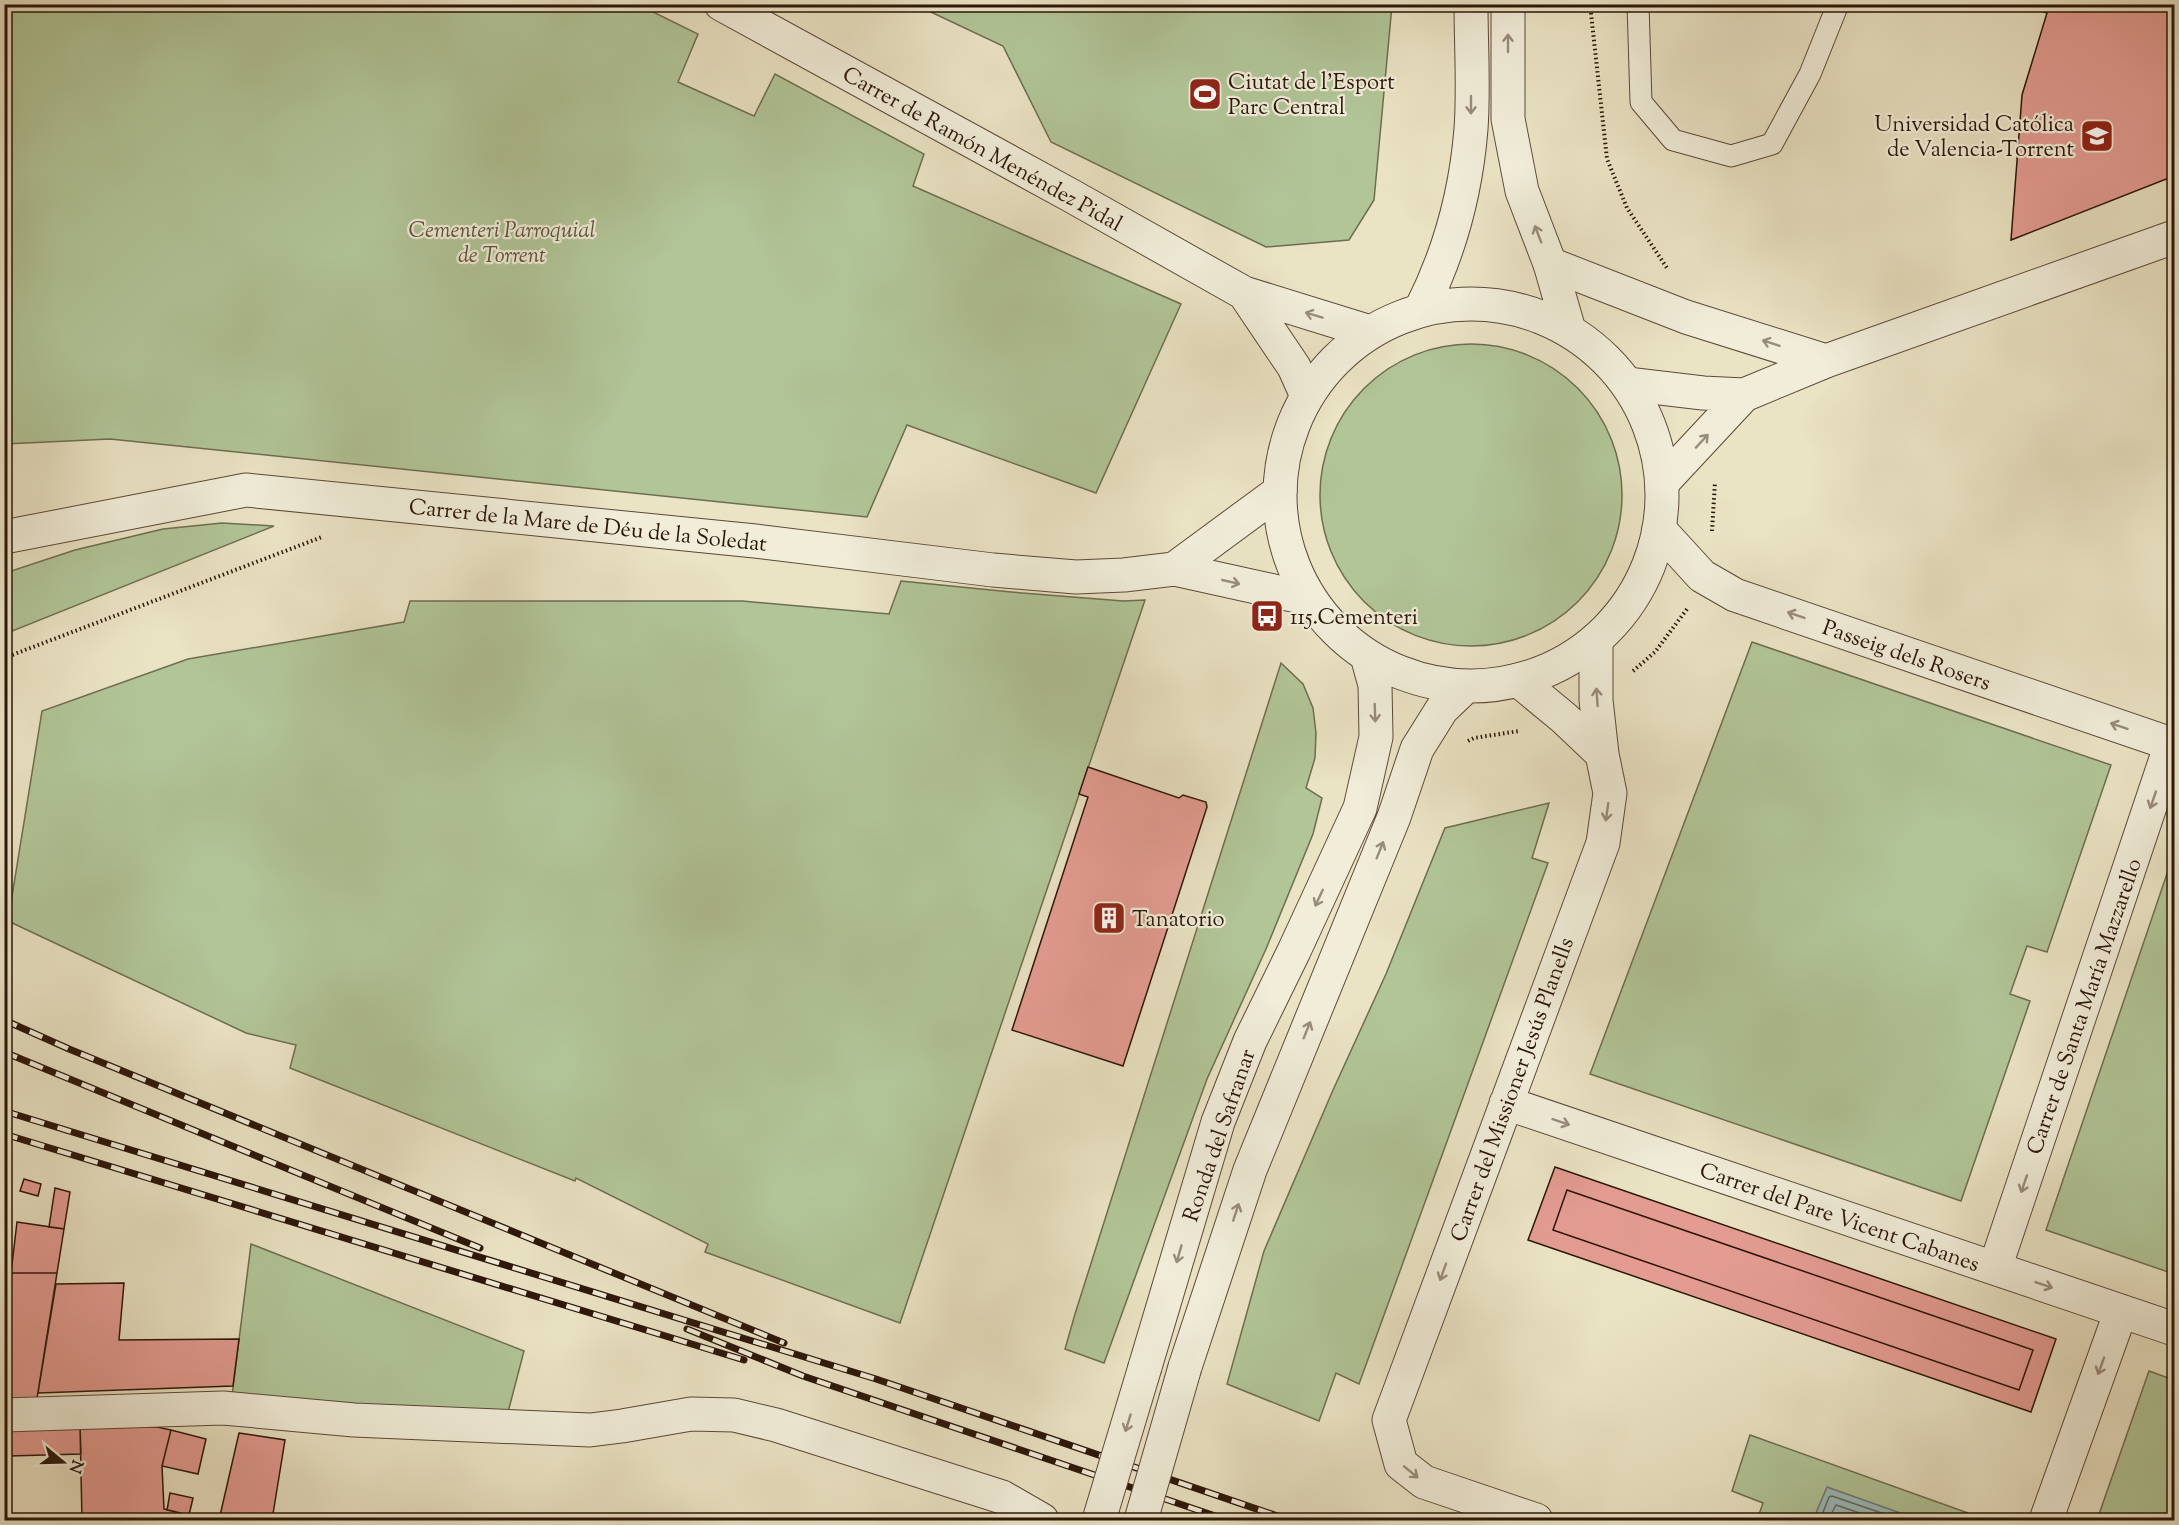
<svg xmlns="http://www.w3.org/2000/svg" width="2179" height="1525" font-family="'Sorts Mill Goudy',serif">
	<rect width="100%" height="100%" fill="#eae3c4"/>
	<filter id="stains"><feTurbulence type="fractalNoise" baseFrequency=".00333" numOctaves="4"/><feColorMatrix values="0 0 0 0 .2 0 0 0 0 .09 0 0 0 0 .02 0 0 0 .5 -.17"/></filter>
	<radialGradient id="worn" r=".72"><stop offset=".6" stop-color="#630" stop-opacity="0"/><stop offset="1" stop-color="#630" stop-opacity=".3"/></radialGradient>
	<path fill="#b1c598" stroke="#6e6e50" stroke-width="1.5" d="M5 4 639 5 698 34 678 82 754 116 775 74 924 154 913 186 1181 304 1096 493 907 425 867 517 110 439 5 444Z
		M916 5H1392L1374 200 1349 240 1266 247 1051 142 1003 46Z
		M1320 495a151 151 0 1 1 302 0a151 151 0 1 1-302 0Z
		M222 523 274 526 5 634V573L75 550 163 529Z
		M901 581 1011 592 1123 601 1145 600 900 1323 705 1252 708 1244 576 1178 575 1181 290 1068 296 1045 246 1033 8 921 42 711 188 659 404 622 410 601H742L889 614Z
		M1752 642 2111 765 2047 952 2027 946 2010 994 2030 1001 1961 1201 1590 1074Z
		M1281 663 1303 684 1313 708 1316 733 1315 758 1306 788 1322 798 1313 834 1266 949 1207 1079 1104 1363 1065 1349 1075 1314Z
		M1549 803 1532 858 1548 863 1359 1384 1336 1373 1319 1421 1227 1384 1264 1251 1333 1090 1386 974 1445 828Z
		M2174 853V1274L2046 1230Z
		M251 1244 524 1351 507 1416 232 1396Z
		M2149 1371 2174 1380V1520H2097Z
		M1750 1435 1968 1513 1966 1520H1757L1763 1503 1732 1491Z"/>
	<path fill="#9bbcbd" stroke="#6e7a75" stroke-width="1.5" d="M1827 1487 1920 1520H1813Z"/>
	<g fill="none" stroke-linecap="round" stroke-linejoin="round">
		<path stroke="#636963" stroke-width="1.5" d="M1820 1520 1829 1497 1832 1496 1902 1520
			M1828 1520 1836 1505 1880 1520"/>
	</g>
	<path fill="#e49c92" stroke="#2b1609" stroke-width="1.5" fill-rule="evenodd" d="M2020 4H2174V176L2011 240 2022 95 2047 13Z
		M1088 767 1179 798 1183 795 1206 802 1207 807 1123 1066 1012 1030 1088 797 1079 794Z
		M1555 1167 2056 1339 2031 1412 1528 1240ZM1567 1190 2033 1350 2019 1390 1553 1230Z
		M24 1179 41 1184 38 1196 20 1191Z
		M55 1188 70 1192 64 1229 49 1227Z
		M1567 1190 2033 1350 2019 1390 1553 1230Z
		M17 1222 64 1229 57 1273H11Z
		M4 1273H57L37 1398 4 1399Z
		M124 1283 119 1340 239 1339 233 1386 38 1393 56 1284Z
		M80 1427H157L171 1430 162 1466 164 1509 189 1515 188 1520H82Z
		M80 1427 81 1454 9 1456V1428Z
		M4 1428H9V1456H4Z
		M171 1430 206 1439 198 1474 162 1466Z
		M239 1433 285 1440 272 1520 247 1516 246 1520H219Z
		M170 1493 193 1498 189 1515 167 1510Z
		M247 1516 272 1520H246Z"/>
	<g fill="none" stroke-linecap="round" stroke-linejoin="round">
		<defs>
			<path id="service" d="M1638 4 1641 102 1673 140 1731 156 1772 144 1810 74 1838 4"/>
			<path id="minor" d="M721 4 1070 195 1244 293 1370 332
				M1550 264 1686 317 1826 361
				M1244 293 1294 367 1307 396
				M1627 384 1703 393 1744 395 1826 361 2174 237
				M1662 483 1744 395
				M1659 529 1702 576 1735 595 2174 745
				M4 537 246 490 755 541 993 570 1076 577 1124 575 1174 569 1310 599
				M1174 569 1280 491
				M1518 680 1564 718 1602 754
				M1506 1103 2174 1329
				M1995 1268 2171 744
				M4 1415 223 1408 354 1420 590 1430 622 1426 691 1414 734 1415 776 1425 1002 1497 1042 1520
				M1536 1520 1424 1482 1401 1464 1389 1420 1603 843 1610 793 1602 754 1596 700V640
				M2046 1520 2121 1311"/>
			<path id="tertiary" d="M1508 4V119L1522 191 1550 264 1569 330
				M1280 495a191 191 0 1 1 382 0a191 191 0 1 1-382 0Z
				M1421 309C1449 254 1466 191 1471 129 1474 88 1471 46 1471 4
				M1145 1367 1218 1122 1250 1041 1294 951 1360 808 1376 737 1375 685 1367 656
				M1185 1367 1250 1170 1394 817 1417 749 1442 709 1466 686"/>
		</defs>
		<use href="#service" stroke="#5b4938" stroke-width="23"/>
		<use href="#minor" stroke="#5b4938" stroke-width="35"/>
		<use href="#tertiary" stroke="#5b4938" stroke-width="35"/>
		<path stroke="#2b1609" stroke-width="4" stroke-dasharray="1.5 3" stroke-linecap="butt" d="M1590 4 1607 159 1627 208 1667 268
			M1712 531 1715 482
			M4 658 322 537
			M1633 671 1655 652 1687 609
			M1468 741 1474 738 1519 731"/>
		<use href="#service" stroke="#f1edd9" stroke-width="21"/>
		<use href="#minor" stroke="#f1edd9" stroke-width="33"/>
		<use href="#tertiary" stroke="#f1edd9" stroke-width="33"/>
		<defs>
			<path id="rail" d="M4 1020 69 1049 784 1343
				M4 1052 480 1248
				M4 1111 876 1379 1289 1520
				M4 1134 744 1360
				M687 1329 803 1376 1227 1520"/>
		</defs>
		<use href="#rail" stroke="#2b1609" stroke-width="7"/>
		<use href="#rail" stroke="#f1edd9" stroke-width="4.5" stroke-dasharray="14" stroke-linecap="butt"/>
		<defs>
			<path id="tertiary-bridge" d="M1099 1520 1145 1367
				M1141 1520 1185 1367"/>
		</defs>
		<use href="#tertiary-bridge" stroke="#5b4938" stroke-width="35" stroke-linecap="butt"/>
		<use href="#tertiary-bridge" stroke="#f1edd9" stroke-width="33"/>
	</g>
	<defs><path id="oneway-shaft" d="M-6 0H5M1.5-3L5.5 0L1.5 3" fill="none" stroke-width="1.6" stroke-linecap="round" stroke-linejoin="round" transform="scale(1.5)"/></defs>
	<g stroke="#988c7b">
		<use href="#oneway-shaft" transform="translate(1508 43) rotate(-90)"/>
		<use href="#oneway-shaft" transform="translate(1471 105) rotate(90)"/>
		<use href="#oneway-shaft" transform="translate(1538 234) rotate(-111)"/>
		<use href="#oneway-shaft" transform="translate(1314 315) rotate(-163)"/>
		<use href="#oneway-shaft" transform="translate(1771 343) rotate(-162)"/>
		<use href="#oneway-shaft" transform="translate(1702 441) rotate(-47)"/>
		<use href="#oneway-shaft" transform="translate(1231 582) rotate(13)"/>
		<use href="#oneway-shaft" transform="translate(1796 615) rotate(-161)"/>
		<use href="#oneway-shaft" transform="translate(1597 697) rotate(-94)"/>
		<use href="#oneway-shaft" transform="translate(1375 713) rotate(88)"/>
		<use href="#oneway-shaft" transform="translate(2119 726) rotate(-161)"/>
		<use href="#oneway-shaft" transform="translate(2153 800) rotate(109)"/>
		<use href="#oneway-shaft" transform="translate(1607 812) rotate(98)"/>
		<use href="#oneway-shaft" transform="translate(1380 850) rotate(-68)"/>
		<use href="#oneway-shaft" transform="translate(1319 898) rotate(115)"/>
		<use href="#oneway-shaft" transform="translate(1307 1030) rotate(-68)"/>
		<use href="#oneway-shaft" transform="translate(1561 1122) rotate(19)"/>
		<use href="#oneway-shaft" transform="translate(2024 1184) rotate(109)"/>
		<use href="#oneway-shaft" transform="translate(1236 1212) rotate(-72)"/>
		<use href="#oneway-shaft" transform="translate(1179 1254) rotate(106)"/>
		<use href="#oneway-shaft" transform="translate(1443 1272) rotate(110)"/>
		<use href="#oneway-shaft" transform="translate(2044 1285) rotate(19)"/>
		<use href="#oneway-shaft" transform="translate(2101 1366) rotate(110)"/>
		<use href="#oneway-shaft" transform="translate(1128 1423) rotate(107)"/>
		<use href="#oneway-shaft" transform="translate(1411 1472) rotate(39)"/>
	</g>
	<defs>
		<symbol id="stadium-square" viewBox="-11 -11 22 22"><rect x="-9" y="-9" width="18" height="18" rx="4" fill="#8f2418" stroke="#f1edd9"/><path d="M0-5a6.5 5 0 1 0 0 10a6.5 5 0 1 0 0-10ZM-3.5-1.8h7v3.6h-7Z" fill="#fff"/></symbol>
		<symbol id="school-square" viewBox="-11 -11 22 22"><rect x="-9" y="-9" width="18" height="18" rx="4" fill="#8f2418" stroke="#f1edd9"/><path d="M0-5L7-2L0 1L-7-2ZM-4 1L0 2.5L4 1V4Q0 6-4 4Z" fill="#fff"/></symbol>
		<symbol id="bus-square" viewBox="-11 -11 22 22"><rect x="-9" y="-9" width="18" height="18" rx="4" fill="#8f2418" stroke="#f1edd9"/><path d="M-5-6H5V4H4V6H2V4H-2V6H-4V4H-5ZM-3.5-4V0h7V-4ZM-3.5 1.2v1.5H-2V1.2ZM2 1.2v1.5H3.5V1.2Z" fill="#fff"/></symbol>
		<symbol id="building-square" viewBox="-11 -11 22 22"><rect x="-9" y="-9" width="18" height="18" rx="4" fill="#8f2418" stroke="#f1edd9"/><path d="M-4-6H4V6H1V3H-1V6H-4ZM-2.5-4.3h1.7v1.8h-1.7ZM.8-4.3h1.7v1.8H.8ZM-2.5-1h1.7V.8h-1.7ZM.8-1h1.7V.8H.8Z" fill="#fff"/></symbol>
	</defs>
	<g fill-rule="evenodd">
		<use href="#stadium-square" x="1186" y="75" width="38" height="38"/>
		<use href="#school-square" x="2078" y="117" width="38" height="38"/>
		<use href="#bus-square" x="1248" y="597" width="38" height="38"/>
		<use href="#building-square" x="1090" y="899" width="38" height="38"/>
	</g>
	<g text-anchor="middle" stroke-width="4.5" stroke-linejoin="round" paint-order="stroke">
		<g font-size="22" fill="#2b1609" stroke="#f1edd9" text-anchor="start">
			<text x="1228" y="89">Ciutat de l'Esport<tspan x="1228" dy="25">Parc Central</tspan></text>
			<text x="2074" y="131" text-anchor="end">Universidad Católica<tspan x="2074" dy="25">de Valencia-Torrent</tspan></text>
			<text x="1290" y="624">115.Cementeri</text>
			<text x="1132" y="926">Tanatorio</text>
		</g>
		<g font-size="22" fill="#2b1609" stroke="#f1edd9">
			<text transform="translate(983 148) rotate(29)" y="8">Carrer de Ramón Menéndez Pidal</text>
			<text transform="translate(588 524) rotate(6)" y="8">Carrer de la Mare de Déu de la Soledat</text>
			<text transform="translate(1907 654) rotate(19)" y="8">Passeig dels Rosers</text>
			<text transform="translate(2083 1006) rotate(-71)" y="8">Carrer de Santa María Mazzarello</text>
			<text transform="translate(1511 1089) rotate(-70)" y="8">Carrer del Missioner Jesús Planells</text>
			<text transform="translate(1218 1135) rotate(-71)" y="8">Ronda del Safranar</text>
			<text transform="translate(1840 1216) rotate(19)" y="8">Carrer del Pare Vicent Cabanes</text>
		</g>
		<g font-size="22" font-style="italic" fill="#5a533b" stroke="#f1edd9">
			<text x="502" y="237">Cementeri Parroquial<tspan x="502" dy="25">de Torrent</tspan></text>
		</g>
	</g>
	<rect width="2179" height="1525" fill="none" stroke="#eae3c4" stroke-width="24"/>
	<rect x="6" y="6" width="2167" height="1513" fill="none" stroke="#2b1609" stroke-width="3"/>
	<rect x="12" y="12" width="2155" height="1501" fill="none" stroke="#2b1609" stroke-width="1.5"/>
	<g transform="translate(63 1462) rotate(109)" stroke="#f1edd9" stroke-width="4.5" paint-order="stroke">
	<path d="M0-4.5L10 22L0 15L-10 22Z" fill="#2b1609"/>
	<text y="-9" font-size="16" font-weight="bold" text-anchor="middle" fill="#2b1609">N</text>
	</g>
	<rect width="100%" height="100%" filter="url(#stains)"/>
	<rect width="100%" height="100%" fill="url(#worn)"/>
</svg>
